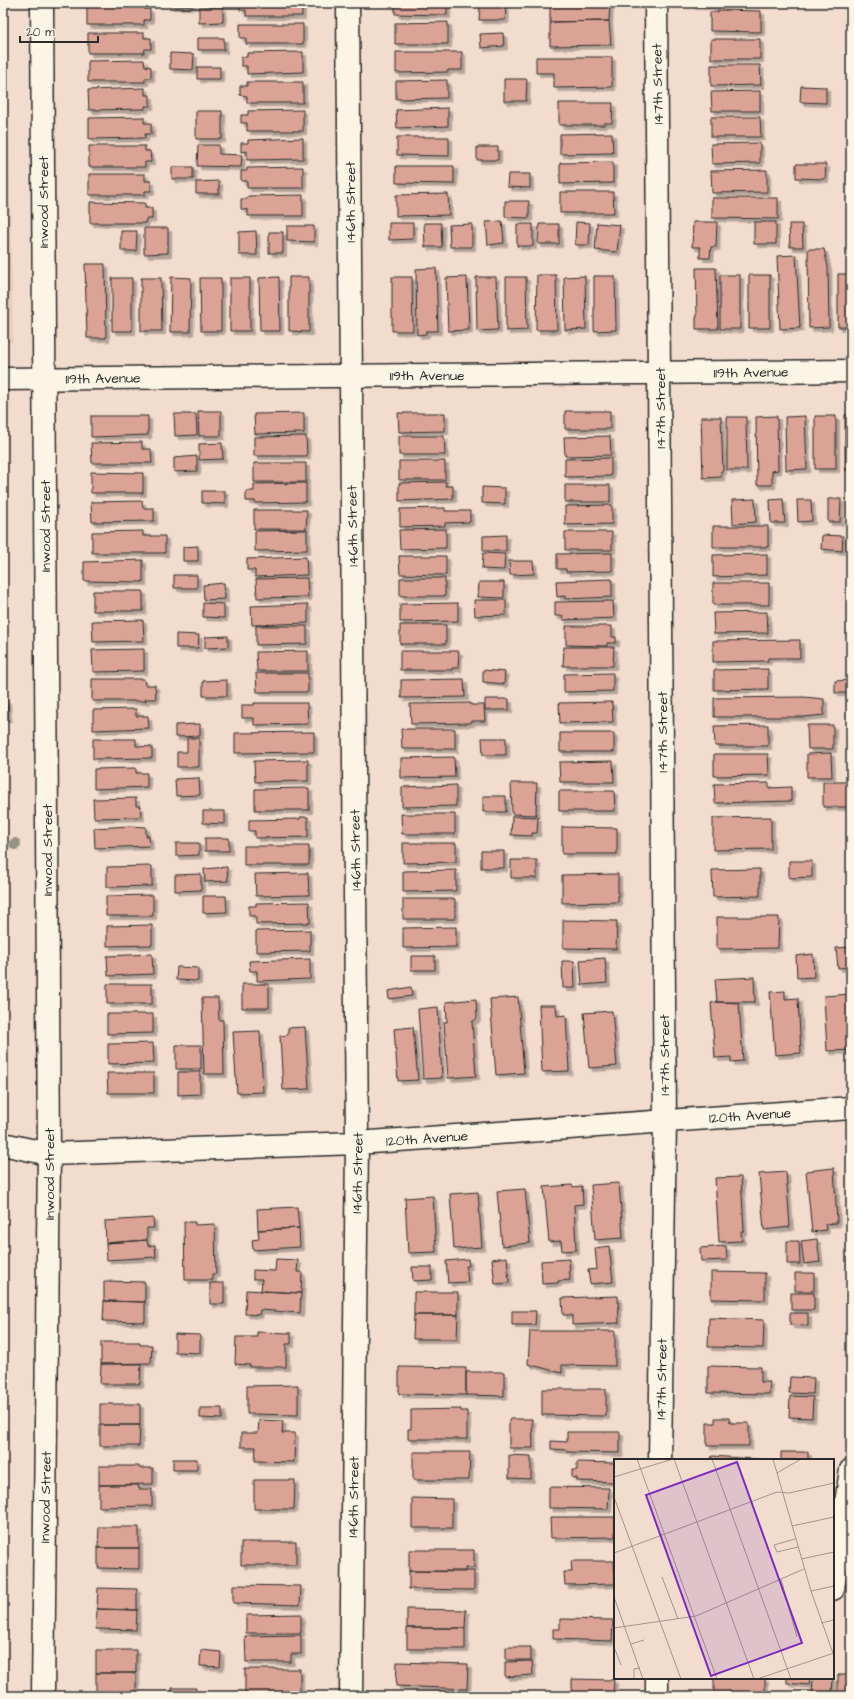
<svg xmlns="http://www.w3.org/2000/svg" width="854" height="1699" font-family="'Architects Daughter',sans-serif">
	<defs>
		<filter id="shadow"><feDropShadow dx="3.5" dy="3.5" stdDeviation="0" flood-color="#0004"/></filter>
	</defs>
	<rect width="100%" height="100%" fill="#f2dccd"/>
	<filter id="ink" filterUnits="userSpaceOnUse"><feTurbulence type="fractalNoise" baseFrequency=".025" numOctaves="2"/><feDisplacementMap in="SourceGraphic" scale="8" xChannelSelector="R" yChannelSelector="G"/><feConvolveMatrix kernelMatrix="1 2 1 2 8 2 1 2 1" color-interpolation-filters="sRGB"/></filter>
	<g filter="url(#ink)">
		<path fill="#ebcbbc" d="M3 3H6L13 342H3Z"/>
		<path fill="#dba395" stroke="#2b2b2b" filter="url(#shadow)" d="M170 3H193V6H170Z
			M240 3H302V16H246V10H240Z
			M395 3H447V15L395 14Z
			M550 3H610L609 21 550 22Z
			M692 3H715V6H692Z
			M87 4H144V9H150V20H144V25H87Z
			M480 6 506 7 505 20H479Z
			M199 7H223V22L199 23Z
			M718 10 761 11V32L710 31V12H718Z
			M609 21 611 45 550 46V22Z
			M448 22V44H395V23Z
			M240 24H303V44H246V38H240Z
			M88 33H144V38H151V49H145L144 53H88Z
			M503 33 504 46 481 48 480 34Z
			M198 38H224V50H198Z
			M711 39H760V59H711Z
			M303 52V72L247 74V66H241V57H247V53Z
			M396 52H462V70H448V72L396 73Z
			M170 53 194 54 193 70 170 69Z
			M536 57H612V87L554 88V73H536Z
			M144 60 145 66 151 67V78H145V82H88V61Z
			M711 65H760L761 85 711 86Z
			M197 67H220V79H197Z
			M504 79H527L526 101H504Z
			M447 80V98L396 99V81Z
			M247 82H303V103H247V96L240 95V86H247Z
			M801 86 826 87V103L800 102Z
			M145 88V95H150V106H145V109L89 110 88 90Z
			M760 91V111H712L711 92Z
			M559 103H613L612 123H604V125H559Z
			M448 108V126L397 128 396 110Z
			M303 110V131H247V123H241V115H248V111Z
			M196 111H222V139H196Z
			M144 117V123H151V134H145V138L89 139V118Z
			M711 117H760L761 137H711Z
			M612 133 613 153 560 154V134Z
			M397 137H449V156L397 155Z
			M303 138V159L247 160V151L241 152V143H248V140Z
			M760 143V163L712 164 711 144Z
			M198 145H219V154L242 155 241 167 197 166Z
			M89 146H145V151H150L151 162H145V167H89Z
			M477 147H498V160H477Z
			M613 162V183L560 184V163Z
			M796 164H826L825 179 796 178Z
			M396 166H454V184L396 183Z
			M172 167H193V179H172Z
			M303 167V188H247V181H241V171H247V168Z
			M767 170V192L712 193 711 171Z
			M89 174H145V181H151V191H145V195H89Z
			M508 174H530V188L507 187Z
			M219 181V194H196V182Z
			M560 192H613L614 213H560Z
			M448 194 449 215 396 216V195Z
			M303 195V216H248V210L241 209V199H247L248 196Z
			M712 198H778V219L712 218Z
			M505 201H529V218L505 217Z
			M90 202 145 203V208H152V219H146L145 223H90Z
			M502 221 504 243 488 245 486 222Z
			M576 222 590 223 589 245H575Z
			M693 222H717L716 247H711L710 258H700V247H692Z
			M754 222H776V244H754Z
			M389 223H413V239L389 240Z
			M424 223H441L442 247H425Z
			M597 223 620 225 617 252 595 250Z
			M472 224V247H450L449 225Z
			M517 224H533V246H517Z
			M539 224H559V244H538Z
			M789 224H802L803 247H790Z
			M287 226H314V242L287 241Z
			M144 228H168V253L144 254Z
			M121 231H137L136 251H121Z
			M256 231 257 255H239V232Z
			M269 232H283V253H269Z
			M808 249H824L828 267 829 327 809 328Z
			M796 255 800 328 780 329 777 256Z
			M85 264H105L106 338H87Z
			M436 268 438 331H426V334L417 335 416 269Z
			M696 268H716L718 329H696V317H697Z
			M838 274H851V327H838Z
			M537 275H556L557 330H536Z
			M720 275H740V329H720Z
			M749 275H770V328H749Z
			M585 276 586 329 565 330 564 277Z
			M594 276H615L616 330 594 331Z
			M171 277 191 278 190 332H170Z
			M279 277 280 331H260L259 278Z
			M289 277H309V332L289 331Z
			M392 277H412L413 331H392Z
			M467 277 469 330 448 331 446 278Z
			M476 277H496L498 330 477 331Z
			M506 277H526L527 330 506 331Z
			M112 278H132V331H112Z
			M141 278H161L162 331H141Z
			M200 278H221V331H201Z
			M230 278H250V331H230Z
			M198 411H221V436H199Z
			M565 411H610V429H565Z
			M304 413V433L255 434 254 414Z
			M398 413H445V431L399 432Z
			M174 414H196L197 435 175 436Z
			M845 415H851V470H845Z
			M91 416H148V435L91 437Z
			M777 416 778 470 772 471V485H757L756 417Z
			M805 416 807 469 786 470 785 417Z
			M815 416H836V469H815Z
			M701 417H721L723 471H721V477L703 478Z
			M727 417H746L747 470H727Z
			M306 436 307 456H254V437Z
			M399 436H444L445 455H399Z
			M610 436 611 455 565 456 564 437Z
			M142 442V449H151L152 463H92L91 443Z
			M222 443 223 459 199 460V444Z
			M197 456V471L174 472V458Z
			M611 458V476L565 477V459Z
			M399 461H445V480H399Z
			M254 463H306V482H254Z
			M91 472 143 473V493H91Z
			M446 482V486H453V499L399 501V483Z
			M306 483V502L255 503V501H246V491H254V484Z
			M565 485H610V502H565Z
			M482 487 505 488V504L482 503Z
			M202 491H225V504L202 503Z
			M755 499 756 522 733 524 732 500Z
			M783 499 785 523H771L770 500Z
			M828 499H841L840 522H828Z
			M797 500H811L812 521 798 522Z
			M142 501 143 508H154V521L92 522 91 502Z
			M612 505V524L565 525V506Z
			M445 508V511H470V522L445 523V526L400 527V509Z
			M254 510H307L306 529H254Z
			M713 526H768V547H713Z
			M446 529V548L400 549 399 530Z
			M307 530V550L255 551V531Z
			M143 531V536H165V553H92V532Z
			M565 532H612V550H565Z
			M506 535V551H483V536Z
			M822 535 843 536 842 551 821 549Z
			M198 546V561H183V547Z
			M483 553 505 554 504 570 482 569Z
			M612 553V571L566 572V569H557V554Z
			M767 554V575L713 577V555Z
			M399 556H446V575L400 574Z
			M306 557 307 575 255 577V570H247V559Z
			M143 560V582L84 581V562Z
			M509 561H533L534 574 510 575Z
			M174 575H197V588H174Z
			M307 578 308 597 257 598 256 579Z
			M400 578H445V596H400Z
			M612 579V597L565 599V596L557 597 556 581Z
			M479 582H504V598L478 597Z
			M224 583 225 599 204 600 203 585Z
			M713 583H769V605H713Z
			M93 591H143V611H93Z
			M474 600H506V615L475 616Z
			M613 601 614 618 562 620 563 616H555V602Z
			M203 603 224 604V618L203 617Z
			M458 603V621L400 622V604Z
			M308 604V623L252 625 251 606Z
			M767 612 768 633 714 634 713 613Z
			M143 620 144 641 93 642 92 621Z
			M400 625H446V644H400Z
			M256 626H307V644L256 645Z
			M566 626H612V637H616V643H607V646L566 645Z
			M176 634 199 635 198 648H176Z
			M228 636V647L205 648V637Z
			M800 640V658H768V661L713 662V641Z
			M564 647H614L613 666H563Z
			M144 649V671L93 672 92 650Z
			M308 651V671H257L256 652Z
			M400 651H459L458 668H452V670H400Z
			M768 669V689L714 690V670Z
			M483 670 505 672 504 684 483 682Z
			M256 673H308V692H257Z
			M613 673V691L564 692V674Z
			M92 679H144L145 685H155L156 699H145L146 701H92Z
			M464 679 465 697 401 698V680Z
			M227 680V696H203V681Z
			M851 680V693H835V681Z
			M804 697 824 699V715L804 717H714V698Z
			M485 699H509V710H485Z
			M3 700H7L8 718H3Z
			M612 702 613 722 560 723 559 703Z
			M254 703H307L308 724 254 725V718H242V705H254Z
			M471 703V705H484L485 721H471V723L411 724 410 704Z
			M136 709V716H148L149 728 93 730V710Z
			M200 724V736L175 737V725Z
			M768 725V746H715L714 726Z
			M807 725H833V749H808Z
			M401 729H455V749H402Z
			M314 732V752L235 753V733Z
			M560 733H614V752H560Z
			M187 738H199V767H177V752H187Z
			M482 738H506V755H483Z
			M93 739H136V746L152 747V758L93 759Z
			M831 753 832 777H807V754Z
			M714 754H768L769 775 714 776Z
			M454 757 455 777 401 778V758Z
			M308 760V781L255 782 254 761Z
			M613 761 614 782H560L559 762Z
			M136 768V773H147V787L94 789V769Z
			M199 778 200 795 176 796 175 779Z
			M823 782H851V807H823Z
			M511 783H537L536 815 512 814Z
			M769 783V788L791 787V801L715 803 714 784Z
			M456 785V806L402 807V787Z
			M309 788V810H255V789Z
			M559 791H614L615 811H559Z
			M483 796H506V812H483Z
			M136 798V806H140L141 817 94 818 93 799Z
			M203 811H225V824L203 823Z
			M401 814H455V834H402Z
			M512 816 538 817 537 833H532V836L511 835Z
			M300 817H308V837L255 838V831H249V820L300 819Z
			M771 817V849L713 850V818Z
			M131 826 146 827V836H149L150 846 95 848 94 828Z
			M562 827 617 828V854H562Z
			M205 838H229V851H205Z
			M176 843H199V855L176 856Z
			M403 843H456V862L403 863Z
			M244 846H309V865H244Z
			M481 851H504V868H481Z
			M511 860H537V878H511Z
			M789 861H812V877L789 878Z
			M152 866V886L107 887V867Z
			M227 867 228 881 205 882 204 869Z
			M760 869V896L713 897 712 870Z
			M456 870V891L403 892V871Z
			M308 873 309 895 256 896 255 874Z
			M201 874V890L175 891V875Z
			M618 874V902L562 903V875Z
			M153 895V916H106V896Z
			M203 896H226L227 912 203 913Z
			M403 899H455V919H403Z
			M309 902 310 923 256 924V916H249V906H256V903Z
			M717 917H779L778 948 717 949Z
			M563 920 617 921 616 949 563 948Z
			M152 925V945L107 946V926Z
			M456 927V947L403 948V928Z
			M310 930V951L256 952V931Z
			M851 947V967L838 968 836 948Z
			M152 954 153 974 108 976 107 956Z
			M813 954 814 977 797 978 796 956Z
			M411 956H435V970H411Z
			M605 958 607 983 582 985 580 960Z
			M310 959V979L257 981V971H250L249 961Z
			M562 961H574L575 988H563Z
			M177 967 198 968V981L176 980Z
			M754 977 755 1002H717L715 979Z
			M107 984H152V1004H107Z
			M242 984H269V1008H242Z
			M411 987 412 996 389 999 388 991Z
			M785 991V999L798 998 801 1053 775 1055 770 992Z
			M851 994V1050L827 1051 824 996Z
			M518 997 524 1073 496 1075 490 999Z
			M202 998H218L219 1020H223L224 1074H204Z
			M476 999 477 1018 472 1022 476 1076 448 1078 444 1022H447L446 1002Z
			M717 1002 739 1003 743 1061 731 1062V1057L715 1058 711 1003Z
			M539 1005H556L557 1016 566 1015 569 1071 542 1072Z
			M438 1007 442 1078 423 1079 418 1009Z
			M612 1011 617 1066 589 1068 584 1013Z
			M107 1014H153V1033L107 1034Z
			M305 1027 309 1089 283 1090 280 1036 288 1035V1028Z
			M413 1027 418 1080 398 1081 394 1029Z
			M260 1031 263 1092 237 1093 233 1032Z
			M153 1043 154 1063 108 1064V1044Z
			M176 1045H201V1069H176Z
			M178 1072H200V1094L178 1095Z
			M107 1073H154V1093H108Z
			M834 1168 837 1223 825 1224 826 1230 812 1232 806 1171Z
			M786 1172 790 1227 764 1230 759 1174Z
			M741 1177 744 1231H741L742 1241 719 1242 715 1178Z
			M619 1183 623 1238 595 1240 591 1185Z
			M572 1185 573 1187 582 1186 583 1204 574 1205 576 1250 562 1251 561 1241 549 1242 544 1187Z
			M525 1189 530 1243 502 1246 497 1191Z
			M478 1192 482 1247 454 1249 450 1194Z
			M433 1196 436 1252 408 1253 405 1198Z
			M297 1207 299 1228 258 1230 257 1209Z
			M153 1218 154 1228H147V1240L106 1243 105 1221Z
			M184 1222H195V1225L215 1224 216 1274H213V1280H185Z
			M299 1228 300 1247 253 1250 252 1240 259 1239 258 1230Z
			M817 1239 820 1262 804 1264 801 1241Z
			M147 1240 148 1246 155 1245 156 1257 107 1260 106 1243Z
			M787 1241H799L800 1264H787Z
			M609 1246 613 1282 590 1284 588 1270 597 1269 595 1248Z
			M726 1246 727 1260 701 1261 700 1248Z
			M507 1257 509 1283 495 1284 492 1259Z
			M276 1259 298 1260 297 1272H302L301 1293 261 1291 262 1279H253V1270L275 1271Z
			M468 1259 469 1266H466L468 1282 448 1283 446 1261Z
			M569 1259 570 1280 558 1281V1283L542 1284 541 1261Z
			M412 1267H432V1280L413 1281Z
			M711 1272 765 1273V1300L711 1299Z
			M795 1273H814V1291H795Z
			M104 1281 145 1282V1302L104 1301Z
			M210 1283H224V1304H210Z
			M246 1290 301 1293 300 1313 260 1310 259 1315 245 1314Z
			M414 1292H458V1315H414Z
			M791 1293H814V1310H791Z
			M618 1296 619 1323 572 1325V1315H563L562 1298Z
			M104 1301 145 1302V1322L103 1321Z
			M512 1311H536L535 1325H512Z
			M790 1313H808V1326L790 1325Z
			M414 1315H458L457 1339H413Z
			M709 1318 764 1320 763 1348 708 1347Z
			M530 1331H615V1366L562 1365V1373L528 1364Z
			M257 1332 291 1333V1344H286V1367H250V1365L235 1364 236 1337H257Z
			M175 1334 200 1335V1353L175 1352Z
			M101 1342H140V1345H152L151 1363 101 1364Z
			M101 1364H141L140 1384H100Z
			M708 1366 761 1367V1382H770L769 1394 708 1393Z
			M399 1367 466 1368V1395L399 1394Z
			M466 1372H504V1396L466 1395Z
			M790 1377 814 1378 813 1394 789 1393Z
			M298 1385V1415L247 1414V1386Z
			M542 1389H606V1416L542 1415Z
			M790 1396 813 1397 812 1418 789 1417Z
			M100 1404H140V1425H100Z
			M200 1408H222V1419L200 1418Z
			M461 1409V1411H467V1439H408V1429H411V1410Z
			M715 1418H729L730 1423H749V1446H707V1423H715Z
			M509 1419H532L533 1448H509Z
			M259 1420 283 1421 282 1433H295L294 1462 255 1461 256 1447H241V1433H258Z
			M100 1425H140L139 1446H100Z
			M567 1432H620V1453L567 1452V1450L551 1449V1441L567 1442Z
			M413 1452H470L469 1480H413Z
			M781 1452H808V1460H781Z
			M509 1455 531 1456V1479L509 1478Z
			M712 1456 770 1460H711Z
			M173 1459H197V1470H173Z
			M577 1462 615 1463V1482L577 1481V1478H572V1470H577Z
			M99 1466H139V1468H153V1484L99 1485Z
			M254 1480H295L294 1509H254Z
			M99 1485H138L139 1489H152V1506L99 1507Z
			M549 1487 609 1488 608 1509 549 1508Z
			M412 1498 452 1499V1528H412Z
			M550 1517H615V1537L551 1538Z
			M99 1527H139V1548H98Z
			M241 1542H296V1565H241Z
			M98 1548H139V1569L98 1568Z
			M409 1550H474V1568H465V1572L409 1571Z
			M571 1561H614L615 1584 565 1585 564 1572H572Z
			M409 1571H474V1590L409 1589Z
			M233 1585 301 1586 300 1605 233 1603Z
			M98 1588 137 1589V1610L97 1609Z
			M97 1609 137 1610 136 1630 96 1629Z
			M407 1609 466 1610 465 1628H407Z
			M301 1614V1633H246V1615Z
			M560 1619 613 1620 612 1641 553 1639V1629H560Z
			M407 1628H465V1649H407Z
			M301 1635V1654H291V1662H246L245 1636Z
			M506 1647H531V1660H506Z
			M96 1650H136V1673H96Z
			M201 1650 221 1652 220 1667 200 1666Z
			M532 1661 533 1675 505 1677V1662Z
			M397 1662 468 1664 467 1689 396 1686Z
			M245 1669H300V1696H245Z
			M96 1673H136V1692H96Z
			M838 1675H851V1696H838Z
			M833 1676 832 1696H812L813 1678H833Z
			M714 1678H765V1696H714Z
			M787 1678H810L809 1685 787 1683Z
			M572 1679 614 1680 613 1696H572Z
			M172 1688H196V1696H172Z"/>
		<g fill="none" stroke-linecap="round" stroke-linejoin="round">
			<defs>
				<path id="minor" d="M42 3 49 1154 43 1696
					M348 3 357 1143 351 1696
					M656 3 665 1121 660 1460
					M3 379 851 371
					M3 1144 49 1154 357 1143 851 1108
					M833 1589 851 1470
					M657 1696V1678"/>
			</defs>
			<use href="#minor" stroke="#2b2b2b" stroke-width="25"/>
			<use href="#minor" stroke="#fcf5e5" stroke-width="22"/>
		</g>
		<circle fill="#969384" cx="15" cy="844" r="6"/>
	</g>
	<g text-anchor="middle" stroke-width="3" stroke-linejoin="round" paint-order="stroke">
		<g font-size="14" fill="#2b2b2b" stroke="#fcf5e5">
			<text transform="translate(657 84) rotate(-91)" y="5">147th Street</text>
			<text transform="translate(43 202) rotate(-90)" y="5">Inwood Street</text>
			<text transform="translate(350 202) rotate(-90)" y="5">146th Street</text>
			<text transform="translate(751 372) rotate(-1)" y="5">119th Avenue</text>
			<text x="427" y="380">119th Avenue</text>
			<text transform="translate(103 378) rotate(-1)" y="5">119th Avenue</text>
			<text transform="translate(660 408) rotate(-90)" y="5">147th Street</text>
			<text transform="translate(45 526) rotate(-90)" y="5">Inwood Street</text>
			<text transform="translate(352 526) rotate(-91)" y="5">146th Street</text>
			<text transform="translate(662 732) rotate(-90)" y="5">147th Street</text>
			<text transform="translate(47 850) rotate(-90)" y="5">Inwood Street</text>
			<text transform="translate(355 850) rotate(-91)" y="5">146th Street</text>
			<text transform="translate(664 1055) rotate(-90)" y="5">147th Street</text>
			<text transform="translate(750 1115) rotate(-4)" y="5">120th Avenue</text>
			<text transform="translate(427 1138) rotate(-4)" y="5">120th Avenue</text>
			<text transform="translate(357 1173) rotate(-89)" y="5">146th Street</text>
			<text transform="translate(49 1174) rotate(-90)" y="5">Inwood Street</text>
			<text transform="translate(661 1379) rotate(-89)" y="5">147th Street</text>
			<text transform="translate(45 1497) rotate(-89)" y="5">Inwood Street</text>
			<text transform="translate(353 1497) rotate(-89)" y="5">146th Street</text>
		</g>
	</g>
	<g transform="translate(614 1459)">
		<rect width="220" height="220" fill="#f2dccd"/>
		<path fill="none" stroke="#a2958c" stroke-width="1" d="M23 0 103 220M60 0 140 220M98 0 177 220M159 0 197 132 220 197M163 14 187 0M0 18 59 0M0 38 67 220M178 67 220 58M181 80 160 86 163 93 184 88M0 94 163 33 175 34 220 24M187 100 220 93M48 118 64 160M167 120 183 178M197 132 220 127M0 138 29 220M207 164 220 161M0 169 82 157 190 110M17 185 30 181M0 188 7 206M20 220V210L26 209M143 220 220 194"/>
		<path fill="#7b2cbf" fill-opacity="0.15" stroke="#7b2cbf" stroke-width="2" d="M123 3 188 184 97 217 32 36Z"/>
		<rect width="220" height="220" fill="none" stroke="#2b2b2b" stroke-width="2"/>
	</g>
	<rect width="854" height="1699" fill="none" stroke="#fcf5e5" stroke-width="16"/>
	<rect x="8" y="8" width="838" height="1683" fill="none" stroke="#2b2b2b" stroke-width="1.5" filter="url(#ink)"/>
	<path d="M20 36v6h78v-6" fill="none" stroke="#2b2b2b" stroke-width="2"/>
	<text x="26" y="36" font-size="12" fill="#2b2b2b" stroke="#fcf5e5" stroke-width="3" paint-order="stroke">20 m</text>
</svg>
